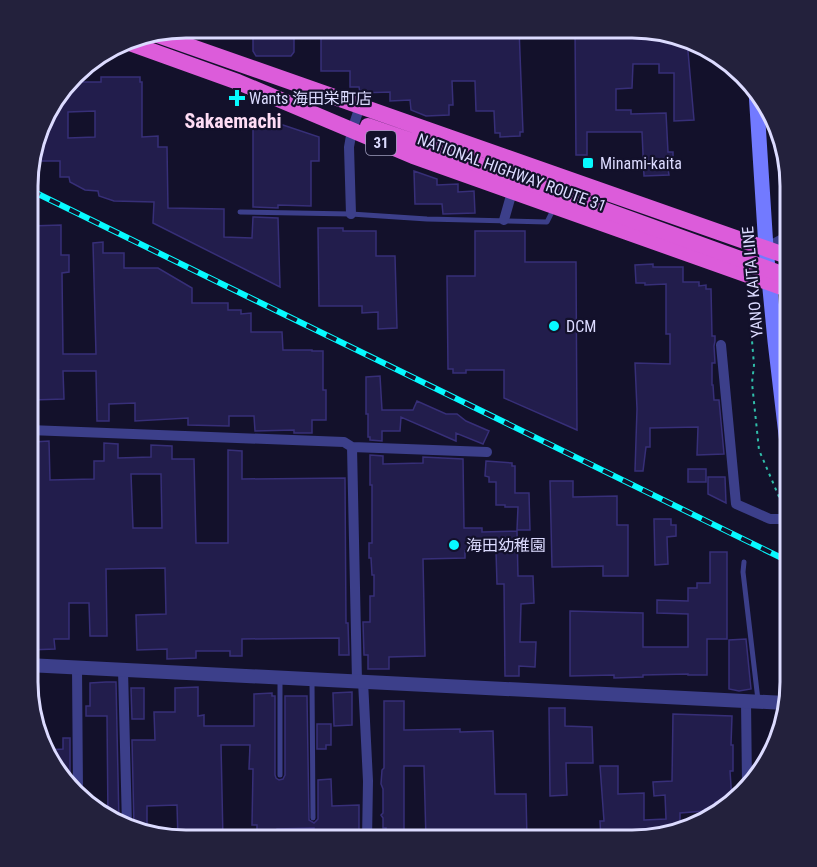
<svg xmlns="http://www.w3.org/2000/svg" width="817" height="867" font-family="'Roboto Condensed','Noto Sans JP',sans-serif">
	<rect width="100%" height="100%" fill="#13112b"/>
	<path fill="#221d4c" stroke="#372f78" stroke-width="1.5" fill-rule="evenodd" d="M253 27H294V52L291 56H256L253 51Z
		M321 27 519 28 523 132H520V136L500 137V133H495L494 111H476L475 81H452L453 105H449V115L426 116 411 110 410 100 390 101V92L360 93 359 87H350V71H321Z
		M575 28H610V32H648V28H651L687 40 694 120 674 121V73H659V64H633L632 88 616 89V110H631V114L666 113 668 152H673V169H668L669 175 644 176 642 132H587V155H576Z
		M101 77H140V82H142V137L158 136V147H167L168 208 224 209V237L252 238 253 217 278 218 280 287 153 223 154 202 114 201 99 196 98 191 85 190 70 182 69 177H60V161H37V157H30L40 128 49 127 48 106 68 82H101ZM95 111V137L68 138V112Z
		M265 119 319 137V161H311V206L278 205V208L253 207V120Z
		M414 171 437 179V185L458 184V192L474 191 475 213 443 214 442 204H415Z
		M61 225V255H69V272L62 273 63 354H96L93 243 103 242V253H124V268H158L192 288V303H228V310H241V314L251 313V332H282L283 350H312V351H323V390H326V420H312V433H294V430L255 431 254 416H229V426L188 425V418L135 421V403L109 404V421H97L96 371H63L64 399 32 400 29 336 30 226Z
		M318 228H343V231H376V256H395L397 328 378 329V312L362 313V306H319Z
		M475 231H525V262H576L577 430 504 398V370H466V373H453V369H448L447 276H475Z
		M653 264V267H683V282H699V286L706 285V289H711L712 336H715V341L714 346 715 363H712V385H713L714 400H719L724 454 697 455 698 427 650 428V447H646L643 471H635L637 409 635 363 670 364V334H666V284L645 285V283H636L635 265Z
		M380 376 382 410H413L417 401 446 414H457L466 421 489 431 483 444 456 433V441L401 417 400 431H382V441L370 440V437H368V414H366V377Z
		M49 441 50 480 94 479V461H104V443L118 444V458L151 457V445L172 446V459H194L196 543H228V450L242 451V479L345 478 346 623H348L349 655H339V638L242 639V656H230V651H196V658L167 659V649L137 650 136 615 166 614 165 568 106 569 107 636H90L89 603H69V639H54L55 649 28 650V623H33L32 600H28L29 546 28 477H35L33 442ZM131 474H161L162 528H133Z
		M370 455 383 456V464L423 463V457L463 459 464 528H482V532L517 531 518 576H533L534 603 521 604 520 642H536L535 667 519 666V676H505L504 584H497L496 551H465V558L423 559 425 656 389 657V669H368V655H364L363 622H370V596H374V575H372L371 558H369V543H372V485H370Z
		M486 461 512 463V466H515V493H529L530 530H517L518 507H505V505H496V482H489V477L485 476Z
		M688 469H706V482H688Z
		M708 477H725L726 503 708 494Z
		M550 481H573V497L617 496V525H628V576H603V566L552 567Z
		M654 519H671V525H676V536L667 537 668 564 655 565Z
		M710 552H727V639H707V675H688V674L643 675V677L614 678V675L570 676V611L643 613V647H688V614L657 613V600L688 601V588H697V583H710Z
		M746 639 751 689 739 691 729 689V640Z
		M106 682H116L119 823 108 819 107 716H86V706H90V683Z
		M198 687V716L204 715V726H254V694L272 693V696H275V775L276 778 279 780 283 779 285 775V696H307L309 820 314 823 318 819V780L331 779 332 806 359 805V838H357V840H314V828L277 829V837L267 838 266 830H257V825H252L253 769H249L250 745H221L223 840H178L177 805 147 806V831L134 827 132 740H155L154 712H175V688Z
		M131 688H144V719H132Z
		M352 692V725L334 726 333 693Z
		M384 701H404V730L460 729V732L493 731 495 794H526L527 840H426L424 766H404V840H385L386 828H383V818L381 815 383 813V789L381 784 382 770 384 768Z
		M549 708H565V726L592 727 593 763H566L567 795 550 796Z
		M673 714 732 716 731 745H733V771H730L732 800 731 801 715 802V808L705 809V811L680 813V826L641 840H601L600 821H604L600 766H618V794L644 793V820L666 819 665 795 654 796 653 782 672 781Z
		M317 724H331V745H326V749H317Z
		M63 738H70V780H65L54 770 47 750 63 749Z"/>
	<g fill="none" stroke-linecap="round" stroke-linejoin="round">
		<path stroke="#30beaa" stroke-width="2" stroke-dasharray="3 4.5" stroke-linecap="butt" d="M749 304 754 365 752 383 759 450 783 506
			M782 690 790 613"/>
		<path stroke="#3c3f8a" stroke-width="5" d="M240 212 351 214 427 219 547 222 554 208
			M744 562 743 572 758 700
			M312 681 313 818
			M280 775V679"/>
		<path stroke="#3c3f8a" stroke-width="10" d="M351 214 349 147 352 130 360 106
			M504 220 512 192
			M766 248 790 235
			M721 345 736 504 770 519H779
			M29 430 344 442 352 447 357 681
			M352 447 487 452
			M77 667 78 792
			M123 670 127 825
			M363 681 368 781 367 840
			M746 701 747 784"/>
		<path stroke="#3c3f8a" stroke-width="14" d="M27 665 786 703"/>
		<path stroke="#727aff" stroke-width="15" d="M756 91 766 248 775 341 790 469"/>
		<path stroke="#dc5cda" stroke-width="16" d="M152 33 790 257
			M124 41 238 82 413 156 790 290
			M368 126 472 162"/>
		<defs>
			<path id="rail" d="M30 190 790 562"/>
		</defs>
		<use href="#rail" stroke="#07faff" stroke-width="6"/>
		<use href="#rail" stroke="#13112b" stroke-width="4" stroke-dasharray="11" stroke-linecap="butt"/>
		<path stroke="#3c3f8a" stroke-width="10" d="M779 519 790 518"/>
		<path stroke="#dc5cda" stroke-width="16" d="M472 162 790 277"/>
	</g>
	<g fill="#07faff" stroke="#13112b" stroke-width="2">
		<path d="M234 89h6v6h6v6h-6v6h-6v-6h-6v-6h6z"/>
		<rect x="582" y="157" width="12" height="12" rx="3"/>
		<circle cx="554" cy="326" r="6"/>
		<circle cx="454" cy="545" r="6"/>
	</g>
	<g text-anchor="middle" stroke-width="4.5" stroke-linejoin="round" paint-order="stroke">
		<rect fill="#13112b" stroke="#a09ebf" stroke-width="1.5" x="366" y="131" width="30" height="24" rx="4.5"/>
		<g font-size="15" font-weight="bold" fill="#dcdbff">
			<text x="381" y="148">31</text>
		</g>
		<g font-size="16" fill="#dcdbff" stroke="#13112b" text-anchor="start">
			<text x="249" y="104">Wants 海田栄町店</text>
			<text x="600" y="169">Minami-kaita</text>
			<text x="566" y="332">DCM</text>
			<text x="466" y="551">海田幼稚園</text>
		</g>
		<g font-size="16" fill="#dcdbff" stroke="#13112b">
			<text transform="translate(512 172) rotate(20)" y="6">NATIONAL HIGHWAY ROUTE 31</text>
			<text transform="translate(752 282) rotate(-95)" y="6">YANO KAITA LINE</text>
		</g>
		<g font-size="20" font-weight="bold" fill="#ffddf5" stroke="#13112b">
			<text x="233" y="128">Sakaemachi</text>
		</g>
	</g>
	<path d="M0 0H817V867H0ZM186 38H632A148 148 0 0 1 780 186V682A148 148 0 0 1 632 830H186A148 148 0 0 1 38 682V186A148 148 0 0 1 186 38Z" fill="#23213c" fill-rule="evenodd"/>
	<path fill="none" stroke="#dcdbff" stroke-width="3" d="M186 38H632A148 148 0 0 1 780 186V682A148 148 0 0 1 632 830H186A148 148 0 0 1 38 682V186A148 148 0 0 1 186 38Z"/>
</svg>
